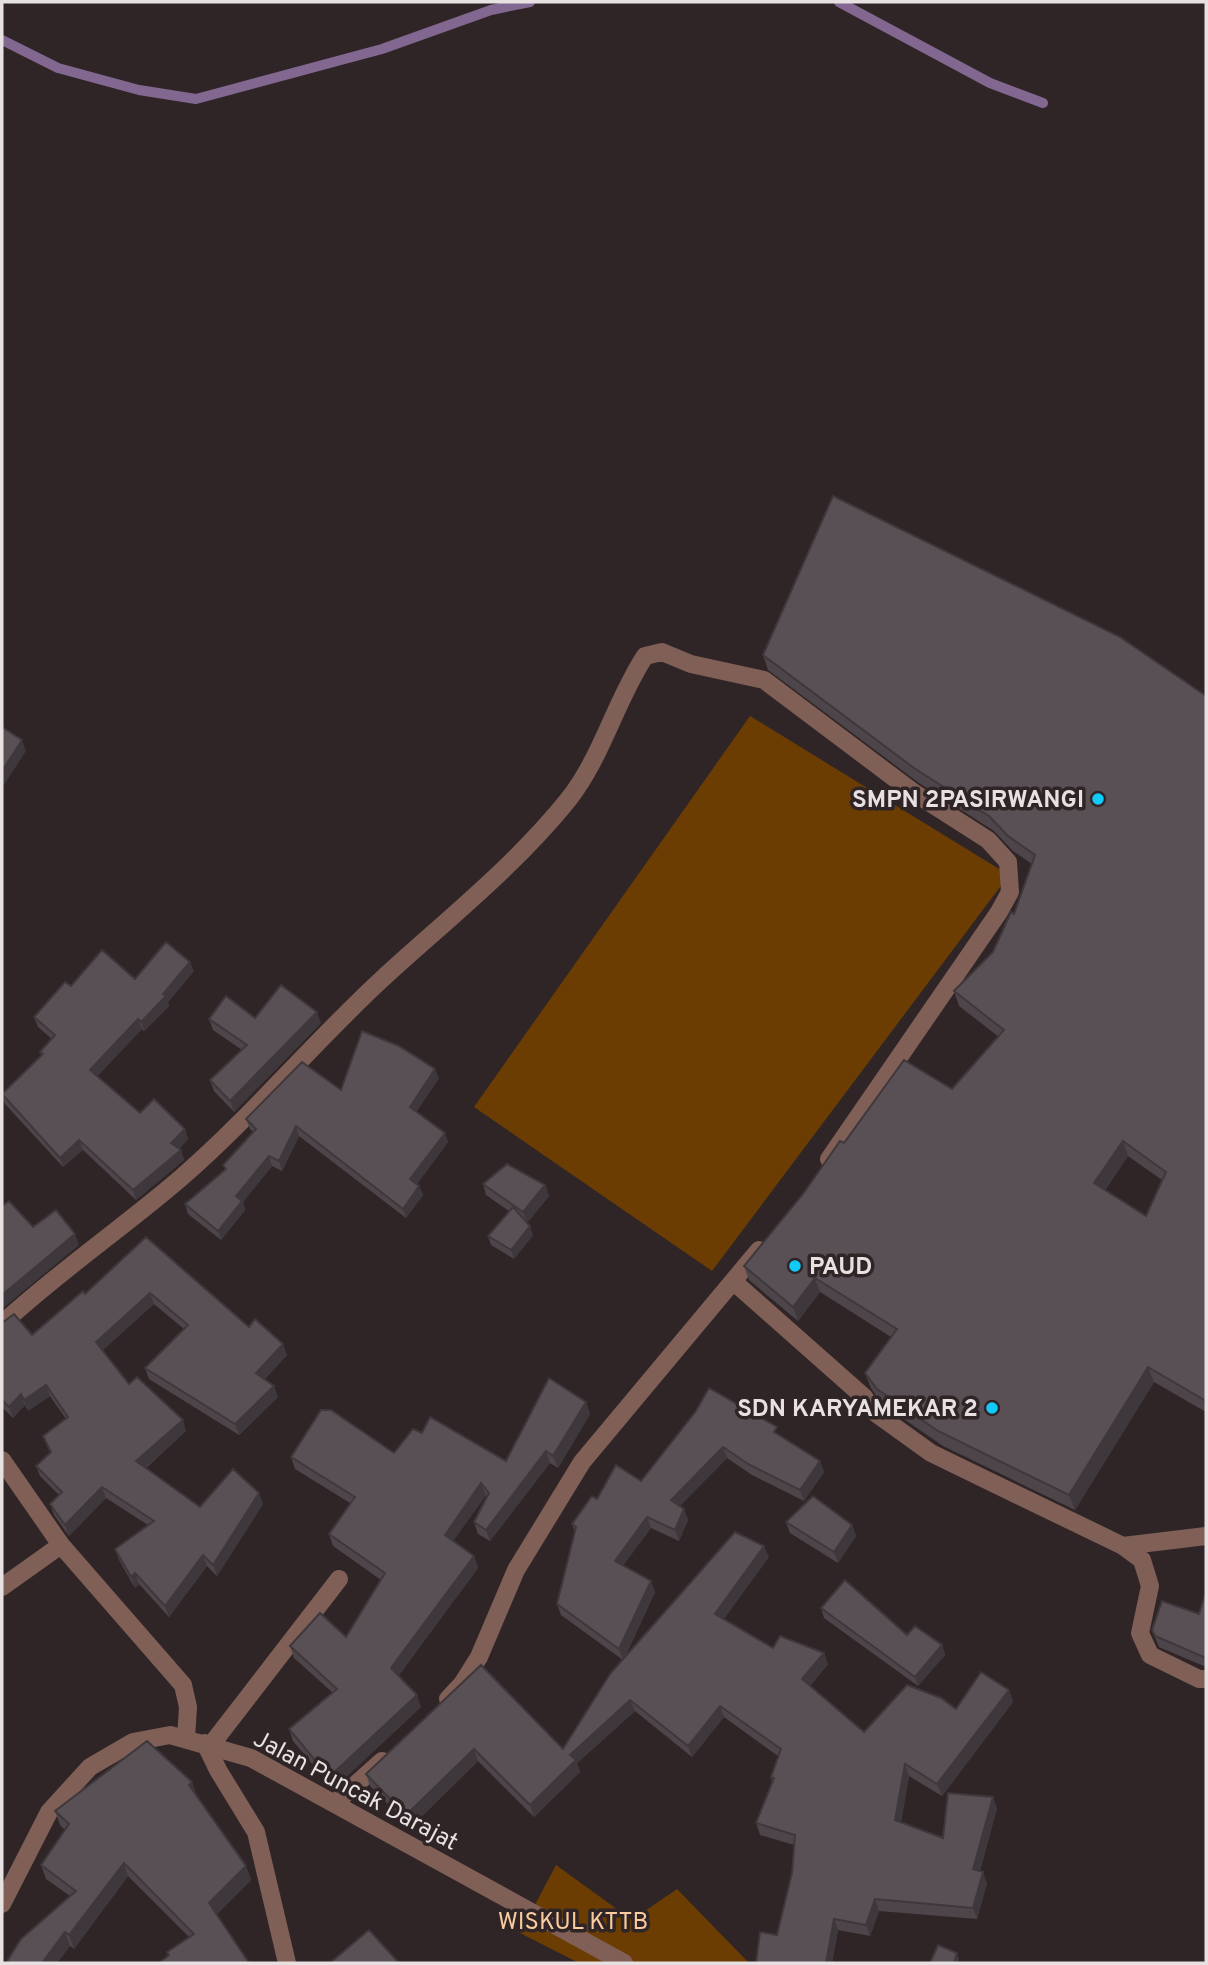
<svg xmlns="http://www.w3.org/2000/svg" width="1208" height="1965" font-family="Overpass,sans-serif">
	<rect width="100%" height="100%" fill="#2f2527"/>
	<path fill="#6b3d02" d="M750 716 1009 875 712 1271 474 1107Z
		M556 1865 632 1920 677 1889 749 1963H579L520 1933Z"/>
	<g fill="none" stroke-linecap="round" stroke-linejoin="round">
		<path stroke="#826891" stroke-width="10" d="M839 2 990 83 1043 103
			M2 40 58 68 139 90 196 99 382 49 491 10 530 2"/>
		<path stroke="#805f56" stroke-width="18" d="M734 1282 864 1397 874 1412 931 1453 1123 1546 1206 1536
			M2 1324C59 1271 123 1228 182 1177 252 1116 313 1043 381 980 444 922 514 867 568 800 602 757 615 702 645 656L662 652 691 664 764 680 913 792 988 840 1008 862 1010 892 999 912 829 1159
			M2 1460 61 1545 183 1685 188 1707 186 1738
			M1123 1546 1142 1560 1150 1586 1140 1633 1150 1655 1199 1679H1206
			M2 1587 61 1545
			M448 1699 462 1684 479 1657 516 1570 582 1462 759 1250
			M205 1743 218 1770 256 1832 287 1963
			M211 1745 339 1579
			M335 1803 382 1761
			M2 1904 49 1812 90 1767 133 1742 170 1735 251 1758 624 1963"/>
	</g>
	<path fill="#4d454a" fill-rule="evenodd" d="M763 655 1206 696V1412L1154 1382 1075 1510 943 1446 882 1404 871 1388 865 1373 891 1337 820 1292 798 1321 749 1280 744 1266 803 1194 844 1143 952 1089 999 1037 959 1006 954 991 993 952 1014 914 1032 864 1013 851 994 831 919 783 768 670ZM1128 1156 1162 1180 1146 1216 1105 1190Z
		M194 971 168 1002 169 1006 144 1031 142 1029 97 1076 140 1113 185 1129 188 1139 179 1149 181 1150 184 1160 136 1200 83 1150 63 1167 5 1104 2 1094 41 1055 40 1052 52 1039 38 1027 34 1017 71 986Z
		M255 1018 321 1023 234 1112 214 1091 210 1080 242 1050 213 1030 209 1019Z
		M439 1078 416 1112 448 1142 417 1184 419 1186 423 1195 406 1218 299 1136 282 1171 272 1166 243 1202 245 1210 221 1240 188 1214 185 1204 225 1170 223 1165 253 1132 250 1129 246 1119 341 1090Z
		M483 1184 545 1185 549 1196 527 1223 533 1235 514 1259 491 1245 488 1236 509 1211 486 1195Z
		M146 1237 249 1327 287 1355 265 1379 278 1397 239 1435 149 1379 145 1368 184 1329 154 1304 102 1350 129 1384 186 1431 146 1468 200 1507 263 1504 217 1576 207 1566 169 1617 139 1584 135 1588 119 1560 115 1549 148 1525 106 1498 69 1536 54 1515 50 1504 59 1495 40 1476 36 1466 50 1453 43 1436 66 1419 50 1396 28 1411 25 1405 13 1418 2 1407V1323L32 1335 85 1294Z
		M586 1402 590 1414 558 1468 550 1463 490 1541 478 1534 474 1522 487 1497 486 1495 453 1541 474 1556 478 1568 399 1675 421 1707 333 1789 293 1741 289 1729 333 1693 294 1658 290 1646 346 1637 381 1580 333 1546 329 1534 350 1503 295 1469 291 1457 394 1453 422 1433 506 1461Z
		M696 1411 780 1436 820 1461 824 1472 804 1501 752 1475 727 1458 680 1506 684 1509 688 1520 679 1541 651 1528 623 1565 655 1592 624 1659 769 1557 723 1619 773 1648 824 1653 828 1664 810 1686 864 1732 956 1709 1009 1690 1013 1702 942 1796 909 1776 901 1822 943 1838 997 1808 980 1871 987 1883 977 1919 879 1911 870 1936 838 1930 832 1963H756L777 1935 792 1873 794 1845 760 1835 756 1823 772 1782 771 1777 778 1756 724 1717 692 1757 635 1711 577 1763 580 1772 534 1817 478 1761 411 1827 370 1786 366 1774 481 1665 563 1749 623 1660 561 1615 557 1604 575 1533 572 1524 597 1499 641 1481Z
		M786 1522 852 1525 856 1536 838 1563 790 1533Z
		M1206 1592V1667L1159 1647 1152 1630 1199 1614Z
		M821 1608 942 1645 945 1655 918 1686 824 1618Z
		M196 1795 246 1866 251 1880 217 1914 168 1955 167 1952 189 1937 128 1876 74 1949 70 1946 57 1963 70 1896 46 1879 41 1865 65 1830 60 1825 55 1811Z"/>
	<path fill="#3e383c" d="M22 740 26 751 2 788V771Z
		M190 962 194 971 168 1002 169 1006 144 1031 141 1022Z
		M317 1012 321 1023 234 1112 230 1101Z
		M138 1019 142 1029 94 1080 90 1070Z
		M435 1069 439 1078 413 1117 410 1107Z
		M296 1126 299 1136 282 1171 279 1161Z
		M185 1129 188 1139 175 1152 171 1143Z
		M445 1133 448 1142 414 1188 410 1179Z
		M79 1140 83 1150 63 1167 60 1158Z
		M1123 1141 1128 1156 1099 1198 1094 1183Z
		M181 1150 184 1160 136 1200 133 1190Z
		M269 1156 272 1166 243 1202 245 1210 221 1240 218 1231 236 1196Z
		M545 1185 549 1196 527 1223 523 1212Z
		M419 1186 423 1195 406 1218 403 1209Z
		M530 1226 533 1235 514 1259 511 1250Z
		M75 1234 79 1245 2 1309V1295Z
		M815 1278 820 1292 798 1321 793 1307Z
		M150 1293 154 1304 100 1353 96 1342Z
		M283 1344 287 1355 260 1384 256 1373Z
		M1148 1367 1154 1382 1075 1510 1069 1495Z
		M46 1385 50 1396 28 1411 24 1400Z
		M274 1386 278 1397 239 1435 235 1424Z
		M21 1394 25 1405 13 1418 9 1407Z
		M586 1402 590 1414 558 1468 553 1456Z
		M183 1420 186 1431 140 1472 136 1461Z
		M723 1447 727 1458 675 1511 671 1500Z
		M546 1451 550 1463 490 1541 486 1530Z
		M820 1461 824 1472 804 1501 800 1490Z
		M481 1483 486 1495 449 1547 445 1535Z
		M102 1487 106 1498 69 1536 65 1525Z
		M259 1493 263 1504 217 1576 213 1565Z
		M684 1509 688 1520 679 1541 675 1530Z
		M647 1517 651 1528 619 1571 615 1561Z
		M852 1525 856 1536 838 1563 834 1552Z
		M764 1546 769 1557 719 1626 715 1614Z
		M203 1555 207 1566 169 1617 165 1606Z
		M474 1556 478 1568 396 1679 391 1668Z
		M135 1573 139 1584 135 1588 131 1577Z
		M651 1581 655 1592 623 1660 619 1649Z
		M942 1645 945 1655 918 1686 915 1677Z
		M824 1653 828 1664 806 1691 802 1679Z
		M1009 1690 1013 1702 942 1796 937 1784Z
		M417 1695 421 1707 333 1789 329 1777Z
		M630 1700 635 1711 577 1763 580 1772 534 1817 530 1805 570 1755Z
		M720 1706 724 1717 692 1757 688 1746Z
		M474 1749 478 1761 411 1827 406 1815Z
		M905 1764 909 1776 899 1832 895 1820Z
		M192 1782 197 1795 189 1785Z
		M993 1797 997 1808 977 1881 973 1869Z
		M124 1863 128 1876 74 1949 69 1935Z
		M246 1866 251 1880 214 1917 209 1903Z
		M983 1872 987 1883 977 1919 973 1908Z
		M875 1899 879 1911 870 1936 866 1925Z
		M834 1919 838 1930 832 1963H826Z
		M65 1932 70 1946 57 1963H42Z
		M957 1953 959 1959 958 1963H954Z"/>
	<path fill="#595056" stroke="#3e383c" stroke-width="2" fill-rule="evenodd" d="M833 496 1120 637 1206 696V1401L1148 1367 1069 1495 938 1431 877 1389 865 1373 897 1329 815 1278 793 1307 744 1266 803 1194 840 1141 844 1143 904 1060 952 1089 1004 1030 954 991 993 952 1011 912 1014 914 1035 855 1008 836 989 816 914 768 763 655ZM1123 1141 1166 1172 1146 1216 1094 1183Z
		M2 727 22 740 2 771Z
		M166 942 190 962 163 994 166 996 141 1022 138 1019 90 1070 140 1113 154 1099 185 1129 171 1143 181 1150 133 1190 79 1140 60 1158 2 1094 43 1054 40 1052 55 1035 34 1017 65 982 71 986 102 950 135 979Z
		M281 985 317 1012 230 1101 210 1080 247 1045 209 1019 226 996 255 1018Z
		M362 1031 399 1046 435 1069 410 1107 445 1133 410 1179 419 1186 403 1209 296 1126 279 1161 269 1156 236 1196 242 1201 218 1231 185 1204 226 1169 223 1165 256 1129 246 1119 302 1062 341 1090Z
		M507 1164 545 1185 523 1212 483 1184Z
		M9 1201 33 1227 56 1210 75 1234 2 1295V1206Z
		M513 1207 530 1226 511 1250 488 1236Z
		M146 1237 249 1327 255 1319 283 1344 256 1373 274 1386 235 1424 145 1368 188 1325 150 1293 96 1342 129 1384 137 1377 183 1420 136 1461 200 1507 233 1469 259 1493 213 1565 203 1555 165 1606 135 1573 131 1577 115 1549 154 1521 102 1487 65 1525 50 1504 62 1492 36 1466 51 1452 43 1436 68 1417 46 1385 24 1400 21 1394 9 1407 2 1400V1323L14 1314 32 1335 83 1291 85 1294Z
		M549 1378 586 1402 553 1456 546 1451 486 1530 474 1522 489 1493 481 1483 445 1535 474 1556 391 1668 417 1695 329 1777 289 1729 337 1689 290 1646 320 1613 346 1637 385 1573 329 1534 355 1497 291 1457 321 1410H331L394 1453 413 1429 422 1433 430 1417 506 1461Z
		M709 1388 777 1427 774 1432 820 1461 800 1490 748 1464 723 1447 671 1500 684 1509 675 1530 647 1517 615 1561 651 1581 619 1649 557 1604 576 1527 572 1524 592 1496 597 1499 616 1465 641 1481 696 1411Z
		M813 1496 852 1525 834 1552 786 1522Z
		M735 1532 764 1546 715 1614 773 1648 780 1636 824 1653 802 1679 864 1732 907 1685 941 1698 956 1709 981 1672 1009 1690 937 1784 905 1764 895 1820 943 1838 948 1793 993 1797 973 1869 983 1872 973 1908 875 1899 866 1925 834 1919 826 1963H756L760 1932 777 1935 792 1873 795 1835 756 1823 774 1778 771 1777 781 1749 720 1706 688 1746 630 1700 570 1755 576 1760 530 1805 474 1749 406 1815 366 1774 481 1665 563 1749 610 1674Z
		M845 1580 907 1635 915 1626 942 1645 915 1677 821 1608Z
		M1206 1592V1658L1155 1636 1152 1630 1162 1601 1199 1614Z
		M147 1741 192 1782 189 1785 246 1866 209 1903 249 1963H159L169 1955 167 1952 194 1934 124 1863 69 1935 65 1932 42 1963H6L21 1939 76 1891 41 1865 69 1824 55 1811Z
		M369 1930 399 1963H330Z
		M938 1945 957 1953 954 1963H930Z"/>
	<g fill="#10cafa" stroke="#2f2527" stroke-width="2.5">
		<circle cx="1098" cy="799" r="7"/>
		<circle cx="795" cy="1266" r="7"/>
		<circle cx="992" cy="1408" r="7"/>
	</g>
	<g text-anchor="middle" stroke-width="7" stroke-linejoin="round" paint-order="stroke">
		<g font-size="24" font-weight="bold" fill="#e7e1e2" stroke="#2f2527" text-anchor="end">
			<text x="1084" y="807">SMPN 2PASIRWANGI</text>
			<text x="809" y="1274" text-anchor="start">PAUD</text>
			<text x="978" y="1416">SDN KARYAMEKAR 2</text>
		</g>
		<g font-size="24" fill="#e7e1e2" stroke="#2f2527">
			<text transform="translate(356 1790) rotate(28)" y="8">Jalan Puncak Darajat</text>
		</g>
		<g font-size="24" fill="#facb9e" stroke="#2f2527">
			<text x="573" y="1929">WISKUL KTTB</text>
		</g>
	</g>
	<rect width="1208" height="1965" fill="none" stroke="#e7e1e2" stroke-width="7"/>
</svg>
